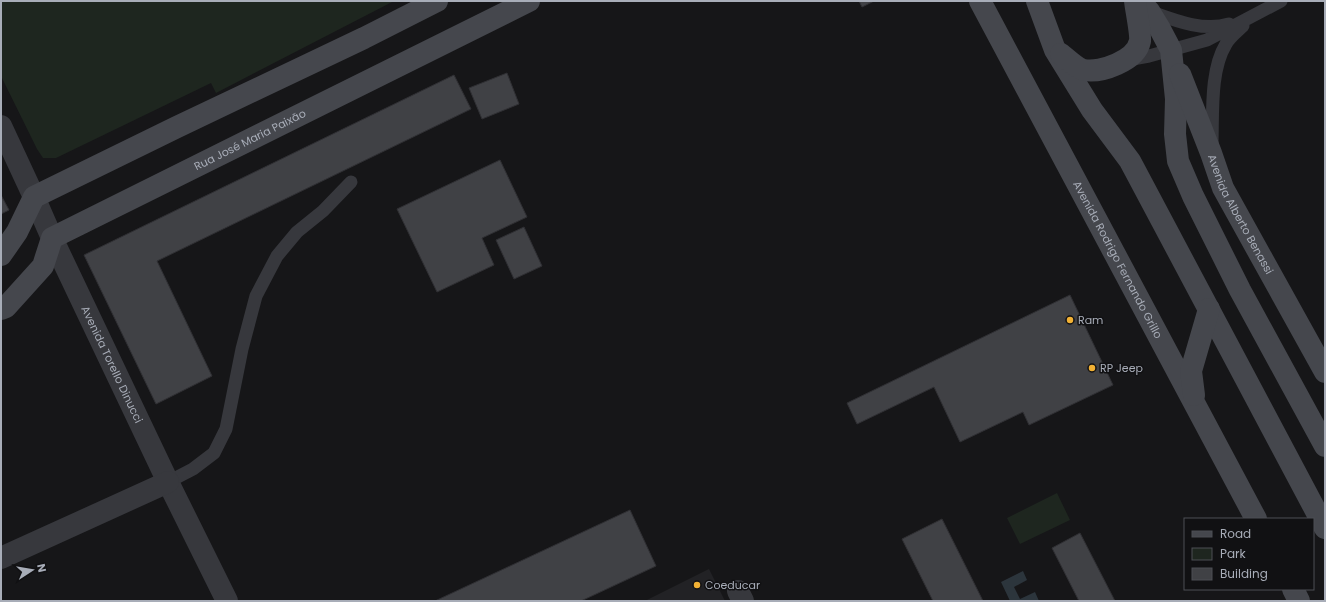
<svg xmlns="http://www.w3.org/2000/svg" width="1326" height="602" font-family="Poppins,sans-serif">
	<rect width="100%" height="100%" fill="#161618"/>
	<path fill="#222225" d="M709 569 725 601H645Z"/>
	<path fill="#1e261f" d="M1 1H394L216 93 211 83 56 158H43L37 149 1 76Z
		M1057 493 1070 520 1020 544 1007 518Z"/>
	<path fill="#2c353c" d="M1023 571 1027 580 1014 587 1020 599 1035 592 1039 601H1010L1001 582Z"/>
	<path fill="#404145" stroke="#303034" d="M859 1H874L862 7Z
		M507 73 519 104 482 119 469 88Z
		M454 75 471 109 157 261 212 376 156 404 84 255Z
		M500 160 527 217 482 238 494 265 437 292 397 209Z
		M1 195 9 210 1 214Z
		M524 227 542 266 514 279 496 240Z
		M1070 295 1113 385 1029 425 1023 412 960 442 934 387 857 424 847 403Z
		M630 510 656 566 581 601H435Z
		M942 519 983 601H933L902 539Z
		M1080 533 1115 601H1079L1052 548Z"/>
	<g fill="none" stroke-linecap="round" stroke-linejoin="round">
		<path stroke="#37383d" stroke-width="13" d="M1149 11C1174 20 1203 32 1229 24
			M1127 60 1149 56 1207 40 1281 1
			M1212 143C1213 113 1210 70 1226 44 1230 37 1238 31 1243 26
			M168 482 193 469 214 453 226 429 242 349 256 296 277 256 297 232 323 211 351 182"/>
		<g stroke="#37383d" stroke-width="22">
			<path id="s1" d="M1 126 34 197 52 238 168 482 227 601"/>
			<path d="M1 558 168 482"/>
			<path d="M738 591 743 601"/>
		</g>
		<g stroke="#45474d" stroke-width="22">
			<path id="s2" d="M980 1 1256 519"/>
			<path d="M1037 1 1055 50 1092 110 1130 161 1325 528"/>
			<path d="M1139 1 1149 11 1160 29 1171 50 1176 99 1175 134 1178 161 1193 196 1240 290 1325 446"/>
			<path d="M1061 54C1066 58 1078 69 1084 70 1101 73 1136 61 1140 41 1141 34 1136 10 1135 1"/>
			<path id="s3" d="M1180 74 1211 153 1223 188 1325 372"/>
			<path d="M1 255 17 232 34 197 177 127 364 38 437 1"/>
			<path id="s4" d="M1 309 6 307 43 266 52 238 529 1"/>
			<path d="M1194 395 1191 371 1209 309"/>
			<path d="M1293 589 1299 601"/>
		</g>
	</g>
	<g fill="#f2b134" stroke="#111113" stroke-width="1.5">
		<circle cx="1070" cy="320" r="4"/>
		<circle cx="1092" cy="368" r="4"/>
		<circle cx="697" cy="585" r="4"/>
	</g>
	<g text-anchor="middle" stroke-width="3" stroke-linejoin="round" paint-order="stroke">
		<g font-size="11" fill="#a8adb8" stroke="#111113">
			<text dy="4" stroke="none"><textPath href="#s4" startOffset="311">Rua José Maria Paixão</textPath></text>
			<text dy="4" stroke="none"><textPath href="#s3" startOffset="153">Avenida Alberto Benassi</textPath></text>
			<text dy="4" stroke="none"><textPath href="#s2" startOffset="293">Avenida Rodrigo Fernando Grillo</textPath></text>
			<text dy="4" stroke="none"><textPath href="#s1" startOffset="263">Avenida Torello Dinucci</textPath></text>
		</g>
		<g font-size="11" fill="#a8adb8" stroke="#111113" text-anchor="start">
			<text x="1078" y="324">Ram</text>
			<text x="1100" y="372">RP Jeep</text>
			<text x="705" y="589">Coeducar</text>
		</g>
	</g>
	<rect width="1326" height="602" fill="none" stroke="#a8adb8" stroke-width="4"/>
	<rect x="1184" y="518" width="130" height="72" fill="#111113" stroke="#4d4f55"/>
	<rect x="1192" y="531" width="20" height="6" fill="#45474d" stroke="#4d4f55"/>
	<text x="1220" y="538" font-size="12" fill="#a8adb8">Road</text>
	<rect x="1192" y="548" width="20" height="12" fill="#1e261f" stroke="#4d4f55"/>
	<text x="1220" y="558" font-size="12" fill="#a8adb8">Park</text>
	<rect x="1192" y="568" width="20" height="12" fill="#404145" stroke="#4d4f55"/>
	<text x="1220" y="578" font-size="12" fill="#a8adb8">Building</text>
	<g transform="translate(32 570) rotate(78)" stroke="#111113" stroke-width="3" paint-order="stroke">
	<path d="M0-3L7 15L0 10L-7 15Z" fill="#a8adb8"/>
	<text y="-6" font-size="11" font-weight="bold" text-anchor="middle" fill="#a8adb8">N</text>
	</g>
</svg>
